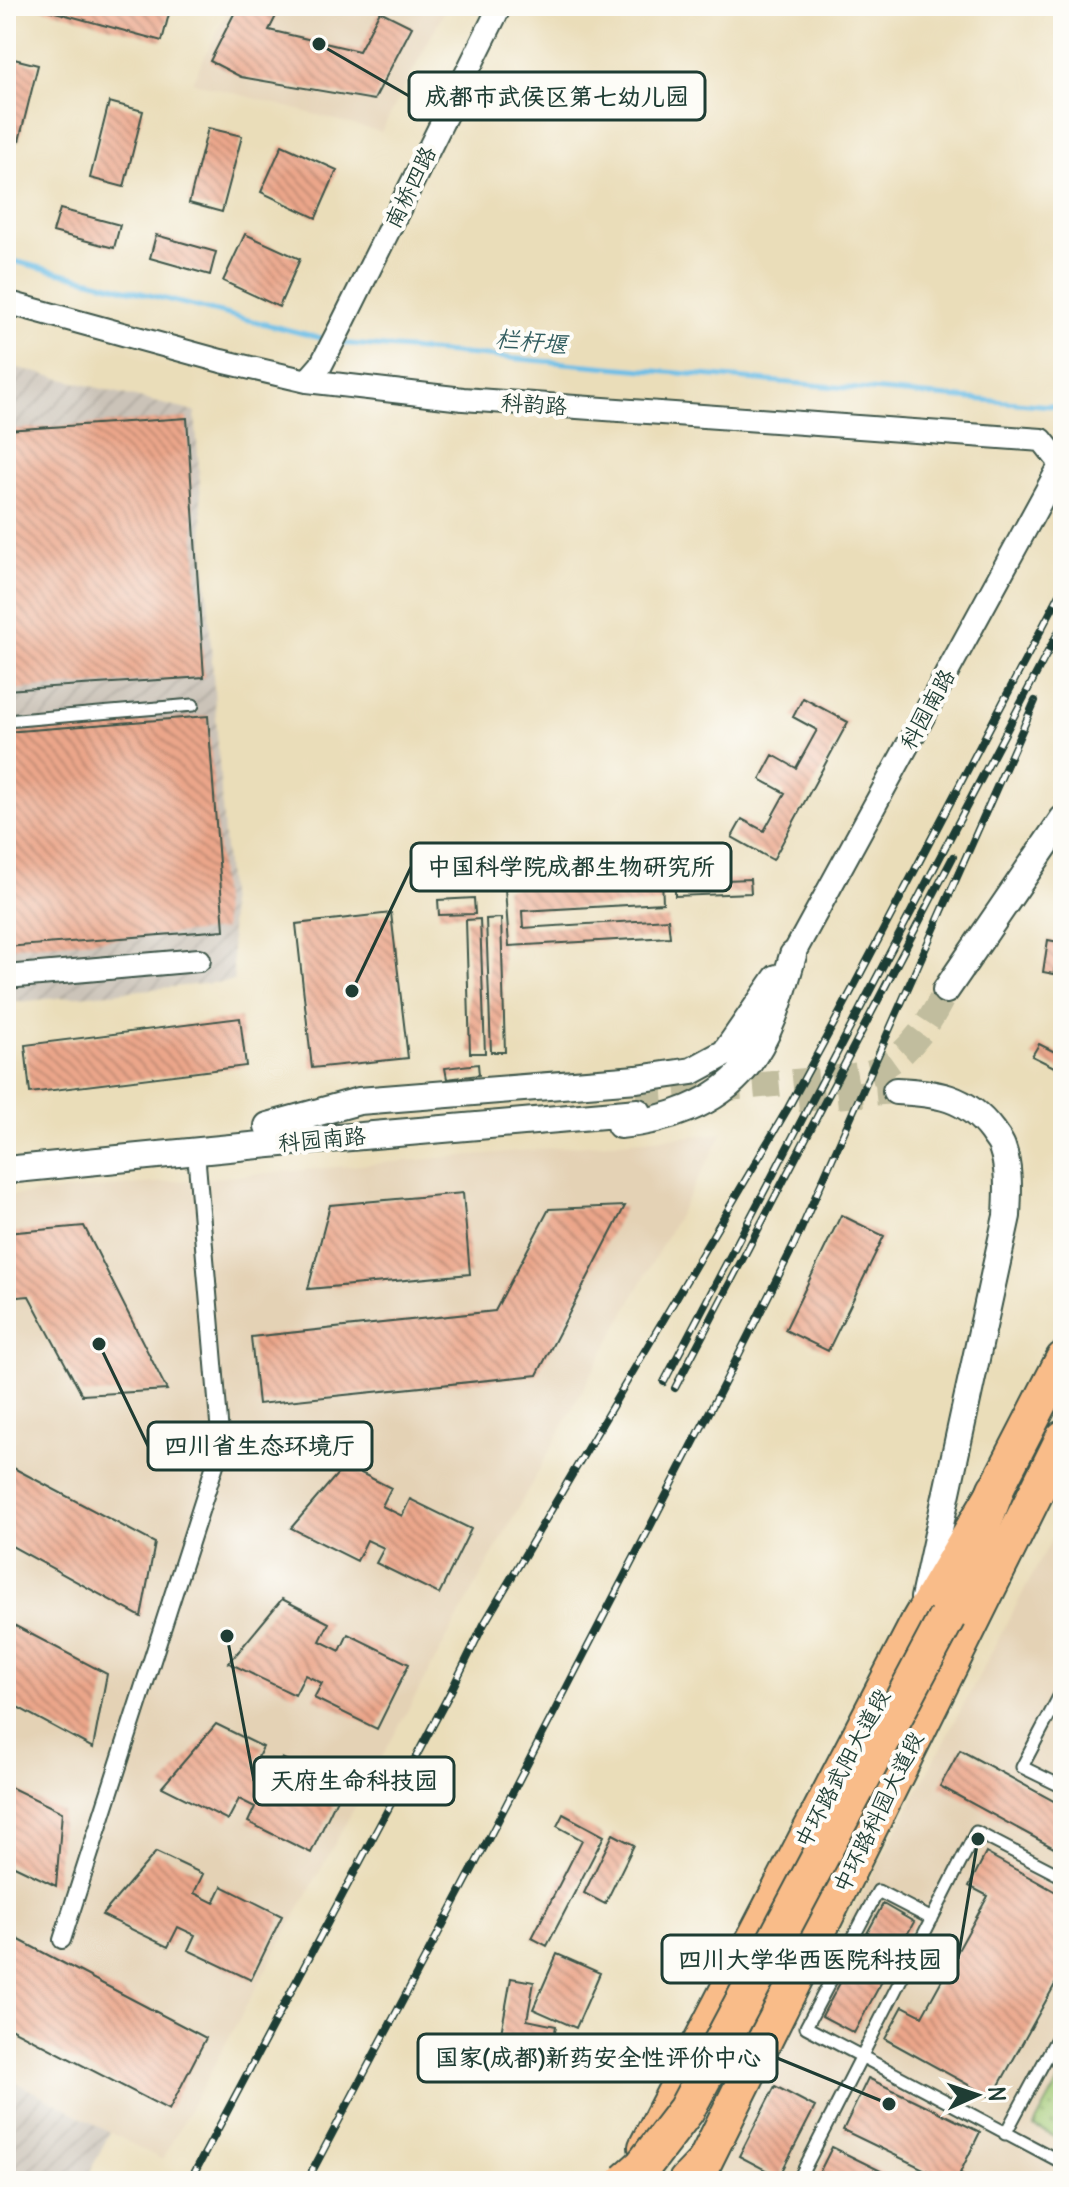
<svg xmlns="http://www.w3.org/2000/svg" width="1069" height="2187" font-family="Delius,'LXGW WenKai TC',sans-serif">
	<defs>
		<pattern id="industrial-furrows" width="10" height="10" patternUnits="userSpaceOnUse" patternTransform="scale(2)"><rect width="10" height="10" fill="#cbc3b8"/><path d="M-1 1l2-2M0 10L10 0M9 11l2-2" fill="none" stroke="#aea89f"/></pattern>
		<pattern id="grass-dots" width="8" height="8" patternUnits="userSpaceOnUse" patternTransform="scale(2)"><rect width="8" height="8" fill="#a1c974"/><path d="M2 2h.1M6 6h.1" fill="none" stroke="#83a460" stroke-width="1.8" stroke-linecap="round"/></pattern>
		<pattern id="building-back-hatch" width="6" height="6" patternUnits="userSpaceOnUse" patternTransform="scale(2)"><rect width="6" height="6" fill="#eba68a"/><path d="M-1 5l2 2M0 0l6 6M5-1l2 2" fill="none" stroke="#be8872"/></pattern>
	</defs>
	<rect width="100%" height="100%" fill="#fdfcf7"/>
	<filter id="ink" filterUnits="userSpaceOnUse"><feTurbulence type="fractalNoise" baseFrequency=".0125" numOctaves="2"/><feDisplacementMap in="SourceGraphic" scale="16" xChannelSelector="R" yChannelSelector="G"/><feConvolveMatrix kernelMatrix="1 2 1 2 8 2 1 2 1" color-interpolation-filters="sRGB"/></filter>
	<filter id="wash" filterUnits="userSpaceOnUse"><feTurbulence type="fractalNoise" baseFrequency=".006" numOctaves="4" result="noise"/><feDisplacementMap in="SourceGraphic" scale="32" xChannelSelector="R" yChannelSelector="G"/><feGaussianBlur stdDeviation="1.8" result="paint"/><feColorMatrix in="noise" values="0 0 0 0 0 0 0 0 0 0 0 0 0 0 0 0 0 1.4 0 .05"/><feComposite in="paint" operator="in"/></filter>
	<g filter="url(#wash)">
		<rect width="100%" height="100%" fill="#eaddb9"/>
		<path fill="#e4d2b5" d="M230 6H447L381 132 192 82Z
			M723 1133 162 2160 6 2077V1196Z
			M1063 1518V2181H724L721 2159Z"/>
		<path fill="url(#industrial-furrows)" d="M6 365 195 412 234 981 6 1003Z
			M6 2077 110 2132 85 2181H6Z"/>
		<path fill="url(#grass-dots)" stroke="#608354" stroke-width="2" d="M1063 2073V2142L1034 2126Z"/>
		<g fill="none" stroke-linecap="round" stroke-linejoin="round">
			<path stroke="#6abde6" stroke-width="5" d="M6 259 325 339
				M339 343 1063 407"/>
		</g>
		<g id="blocks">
			<path fill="url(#building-back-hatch)" d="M33 6H171L162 41Z
				M238 6H281L269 30 359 51 380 11 412 27 374 100 241 77 210 61Z
				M6 57 38 65 19 141 6 138Z
				M109 102 143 111 124 187 90 178Z
				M208 128 242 136 222 212 189 203Z
				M282 145 337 170 316 218 261 192Z
				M60 209 120 225 114 248 53 232Z
				M245 234 300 259 279 307 223 281Z
				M156 235 216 252 210 275 150 258Z
				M187 418 204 677 6 690V430Z
				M803 698 848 722 773 860 732 837 742 819 764 831 785 793 760 779 773 755 796 768 817 730 793 717Z
				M208 716 224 930 6 947V732Z
				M662 879 663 903 522 911 523 928 668 919 670 937 509 946 505 888Z
				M750 879 751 893 675 896V882Z
				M474 898 475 914 439 915 438 900Z
				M391 913 408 1058 312 1068 296 924Z
				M501 918 505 1052H491L486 919Z
				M480 919 485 1053H470L466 920Z
				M1048 940 1059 942 1054 974 1043 972Z
				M240 1018 246 1066 30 1093 25 1045Z
				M1039 1044 1063 1056V1065L1060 1070 1032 1056Z
				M478 1064 479 1075 447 1079 445 1068Z
				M463 1193 470 1274 308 1289 330 1205Z
				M625 1206 537 1375 258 1404 251 1337 495 1311 549 1209Z
				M841 1215 884 1236 828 1351 785 1330Z
				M84 1226 167 1390 82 1395 29 1296 6 1298V1233Z
				M6 1464 155 1543 141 1617 6 1543Z
				M345 1465 391 1488 382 1506 402 1516 410 1499 471 1529 439 1594 376 1563 384 1548 367 1540 357 1561 291 1528Z
				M282 1599 329 1623 320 1641 340 1651 348 1634 409 1664 377 1729 314 1698 322 1683 305 1675 295 1695 229 1663Z
				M6 1621 107 1674 93 1748 6 1701Z
				M216 1724 263 1747 254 1765 274 1775 282 1758 342 1788 311 1853 248 1822 255 1807 239 1799 228 1820 162 1787Z
				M960 1750 1063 1806V1853L940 1786Z
				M6 1785 62 1812 56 1886 6 1862Z
				M563 1814 604 1836 547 1946 532 1938 582 1840 557 1826Z
				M613 1834 634 1845 605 1904 584 1893Z
				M156 1852 203 1874 194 1893 214 1903 222 1886 282 1916 251 1980 188 1950 195 1935 178 1927 168 1947 102 1915Z
				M986 1853 1063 1896V1970L992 2098 885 2039 903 2006 922 2016 988 1896 969 1886Z
				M883 1904 914 1922 854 2033 822 2016Z
				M6 1933 206 2038 169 2110 6 2026Z
				M557 1954 600 1973 576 2028 533 2009Z
				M511 1978 534 1982 527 2020 556 2026 552 2049 500 2039Z
				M868 2078 980 2132 960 2173 976 2181H933L936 2175 843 2130Z
				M775 2086 815 2107 779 2177 739 2156Z
				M832 2147 901 2181H815Z"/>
		</g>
	</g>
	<g filter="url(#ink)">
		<use href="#blocks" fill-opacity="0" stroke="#3d5548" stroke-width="2"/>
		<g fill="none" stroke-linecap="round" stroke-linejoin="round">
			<path stroke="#c1bd9e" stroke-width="26" stroke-dasharray="26 13" stroke-linecap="butt" d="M637 1095C690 1091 743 1087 795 1082 816 1080 856 1078 874 1071 908 1057 931 1022 946 990
				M798 1099 896 1091"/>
			<defs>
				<path id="service" d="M6 721 193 705
					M1063 1689 1022 1767 1063 1787
					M932 1919 878 1891 806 2027 1063 2163
					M1005 2134 1063 2027
					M798 2181 976 1832 1063 1877"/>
				<path id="pedestrian" d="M62 1940 221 1446 196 1152"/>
				<path id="minor" d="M6 302 221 361 307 381 463 399 1042 440 1061 464 793 955
					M307 381 321 365 341 326 500 6
					M6 977 199 960"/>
				<path id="tertiary" d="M946 990 1063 819
					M896 1091C936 1093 966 1096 992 1131 995 1136 1000 1141 1002 1147 1010 1169 1008 1193 1007 1216L924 1598
					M620 1125C665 1121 716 1104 745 1068 771 1036 782 993 793 955
					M268 1126 359 1101 637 1079 692 1071 725 1053 777 978
					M6 1170 270 1144 638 1112"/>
				<path id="primary" d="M646 2147 919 1620 996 1489 1063 1359
					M686 2181 705 2161 1063 1438"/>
				<path id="trunk" d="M947 1617 996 1489"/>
			</defs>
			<use href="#service" stroke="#3d5548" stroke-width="15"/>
			<use href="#pedestrian" stroke="#3d5548" stroke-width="20"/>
			<use href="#minor" stroke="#3d5548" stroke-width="26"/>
			<use href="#tertiary" stroke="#3d5548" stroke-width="30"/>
			<use href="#primary" stroke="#3d5548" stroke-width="38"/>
			<use href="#trunk" stroke="#3d5548" stroke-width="40"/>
			<use href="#service" stroke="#fff" stroke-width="11"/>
			<use href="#pedestrian" stroke="#fff" stroke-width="16"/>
			<use href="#minor" stroke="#fff" stroke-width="22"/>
			<use href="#tertiary" stroke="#fff" stroke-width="26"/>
			<use href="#primary" stroke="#f9bc89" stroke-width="34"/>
			<use href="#trunk" stroke="#f9bc89" stroke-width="36"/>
			<defs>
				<path id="rail" d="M664 1382 1063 623
					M675 1388 953 857
					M190 2181 451 1691 484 1624 788 1108 844 1005 1063 588
					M307 2181 491 1834 727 1378 794 1245 1035 701"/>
			</defs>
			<use href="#rail" stroke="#1f3d34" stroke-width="8"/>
			<use href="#rail" stroke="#fdfcf7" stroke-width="5" stroke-dasharray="15" stroke-linecap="butt"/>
			<defs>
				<path id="trunk-bridge" d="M626 2181 643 2166 686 2110 947 1617"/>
			</defs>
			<use href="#trunk-bridge" stroke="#3d5548" stroke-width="40" stroke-linecap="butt"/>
			<use href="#trunk-bridge" stroke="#f9bc89" stroke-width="36"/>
		</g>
	</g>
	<g text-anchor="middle" stroke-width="8" stroke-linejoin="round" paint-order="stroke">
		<g font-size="22" fill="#1f3d34" stroke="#fdfcf7">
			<text transform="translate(410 187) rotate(-64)" y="8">南桥四路</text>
			<text transform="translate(534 404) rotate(4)" y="8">科韵路</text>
			<text transform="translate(927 709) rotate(-61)" y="8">科园南路</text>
			<text transform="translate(322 1139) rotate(-5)" y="8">科园南路</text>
			<text transform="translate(842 1768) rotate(-62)" y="8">中环路武阳大道段</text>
			<text transform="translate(878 1812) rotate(-64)" y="8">中环路科园大道段</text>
		</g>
		<g font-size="24" font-style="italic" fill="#325d60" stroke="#fdfcf7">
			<text transform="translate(531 342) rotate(5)" y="8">栏杆堰</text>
		</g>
	</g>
	<path fill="none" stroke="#1f3d34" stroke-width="3" d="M319 44L409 96M352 991L411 867M99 1344L148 1446M227 1636L254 1781M978 1839L958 1959M889 2104L777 2058"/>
	<g fill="#1f3d34" stroke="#fdfcf7" stroke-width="3">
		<circle cx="319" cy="44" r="8"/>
		<circle cx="352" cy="991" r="8"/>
		<circle cx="99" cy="1344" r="8"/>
		<circle cx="227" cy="1636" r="8"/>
		<circle cx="978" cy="1839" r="8"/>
		<circle cx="889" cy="2104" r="8"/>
	</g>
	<g fill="#fdfcf7" stroke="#1f3d34" stroke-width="3">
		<rect x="409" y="72" width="296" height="48" rx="8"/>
		<rect x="411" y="843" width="320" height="48" rx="8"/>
		<rect x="148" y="1422" width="224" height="48" rx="8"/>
		<rect x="254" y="1757" width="200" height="48" rx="8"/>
		<rect x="662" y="1935" width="296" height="48" rx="8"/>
		<rect x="418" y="2034" width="359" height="48" rx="8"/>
	</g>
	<g font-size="24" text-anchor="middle" font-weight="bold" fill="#1f3d34">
		<text x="557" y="105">成都市武侯区第七幼儿园</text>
		<text x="571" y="875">中国科学院成都生物研究所</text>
		<text x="260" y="1454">四川省生态环境厅</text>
		<text x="354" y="1789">天府生命科技园</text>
		<text x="810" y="1968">四川大学华西医院科技园</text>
		<text x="598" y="2066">国家(成都)新药安全性评价中心</text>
	</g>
	<rect width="1069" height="2187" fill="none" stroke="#fdfcf7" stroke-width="32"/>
	<g transform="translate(977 2095) rotate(87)" stroke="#fdfcf7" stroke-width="6" paint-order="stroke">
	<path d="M0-6L14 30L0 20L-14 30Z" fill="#1f3d34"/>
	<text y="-12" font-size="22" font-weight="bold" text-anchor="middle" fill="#1f3d34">N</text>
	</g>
</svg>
